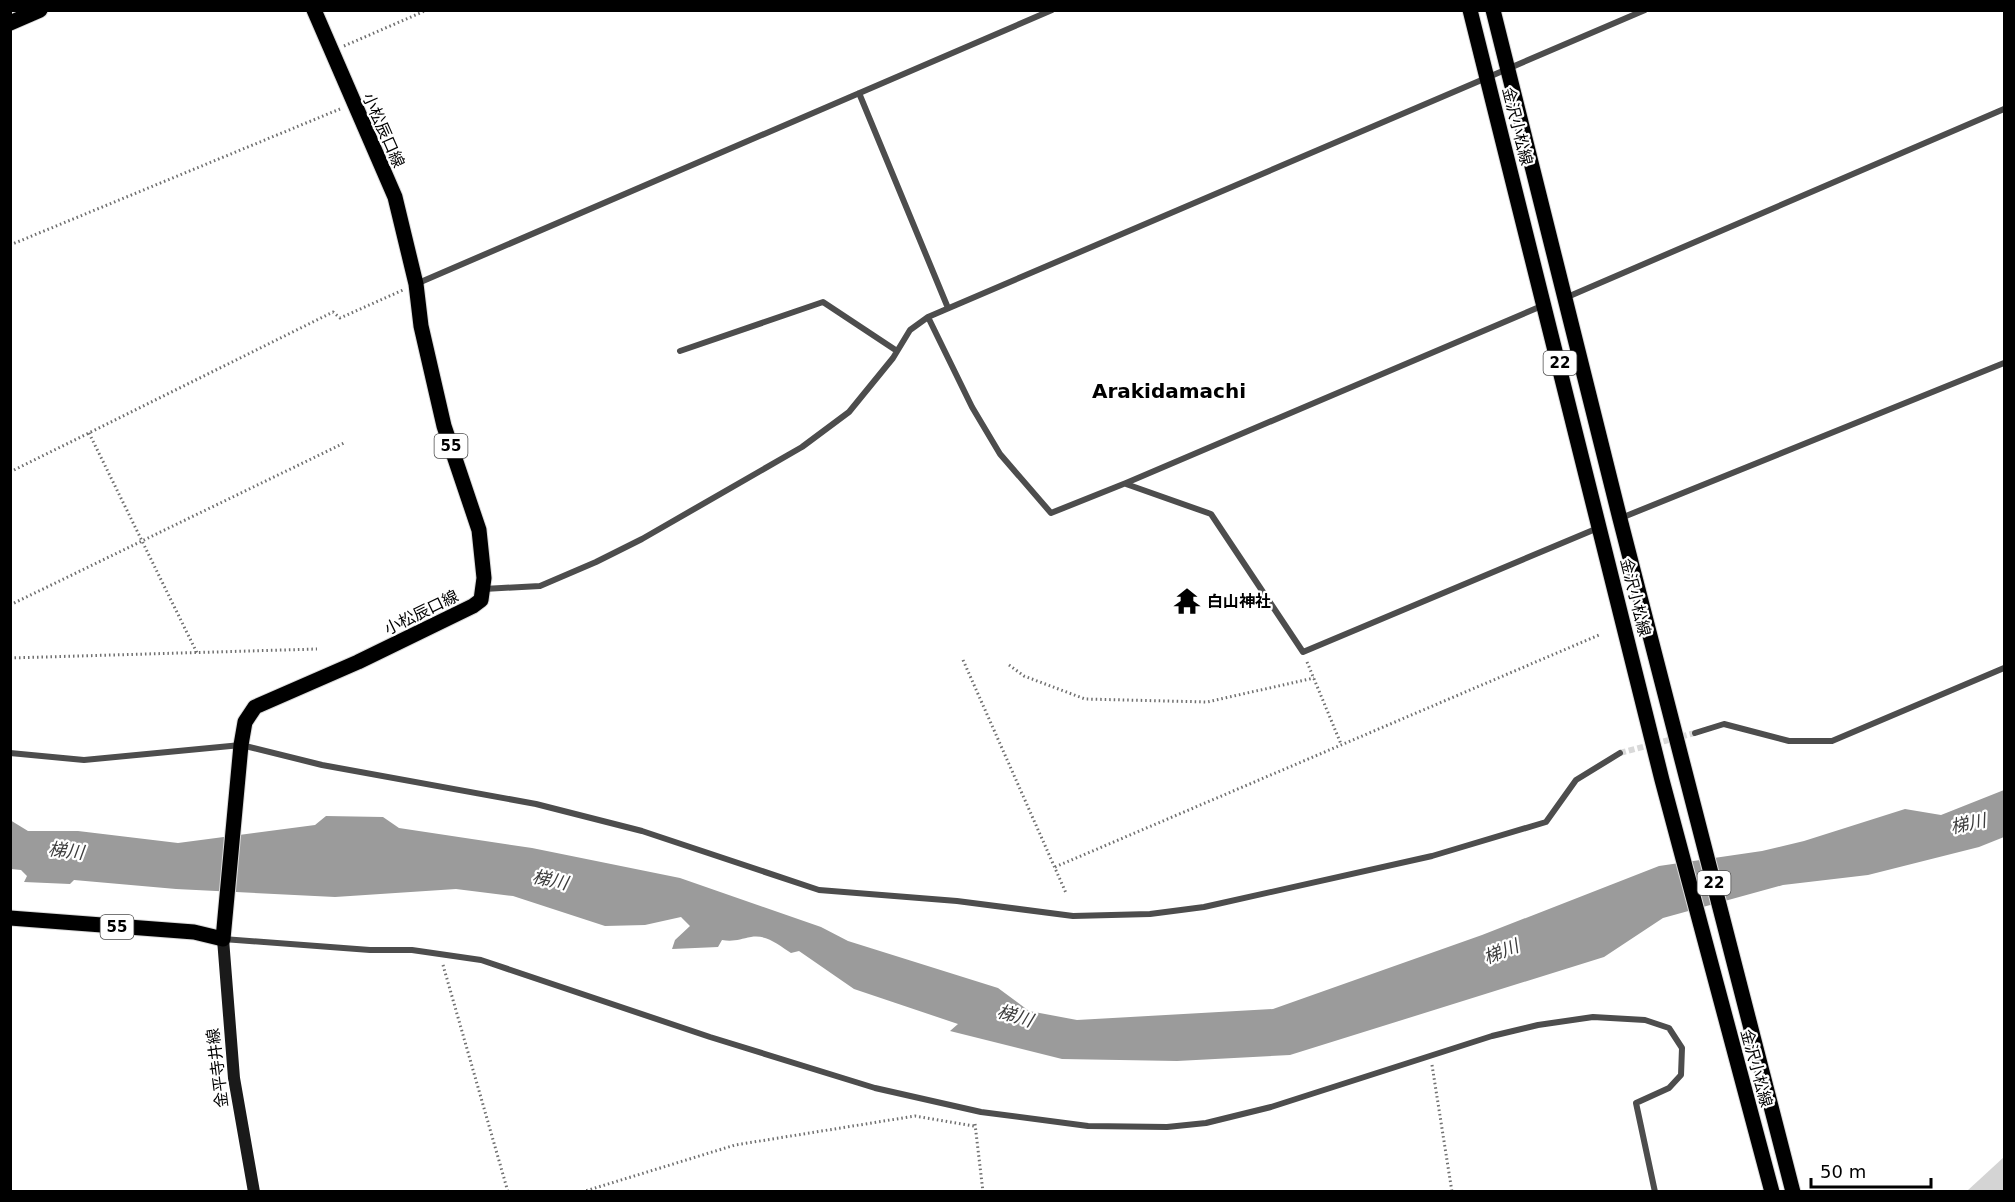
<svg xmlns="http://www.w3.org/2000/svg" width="2015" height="1202" font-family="'DejaVu Sans','Noto Sans JP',sans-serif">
	<rect width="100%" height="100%" fill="#fff"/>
	<path fill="#d4d4d4" d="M2004 1157V1191H1967Z"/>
	<path fill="#9b9b9b" d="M2004 790V837L1979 847 1868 875 1783 885 1663 918 1604 957 1290 1055 1177 1061 1062 1059 950 1031 958 1024 854 989 799 951 791 953C779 945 766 934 751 937 740 939 734 942 722 940L718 947 672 949 675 940 690 926 681 917 645 925 605 926 513 896 456 889 335 897 176 889 74 880 70 884 24 882 27 876 21 870 11 869 10 820 28 831H78L178 843 315 825 326 816 383 817 399 828 532 848 680 878 821 927 848 941 998 988 1029 1011 1077 1020 1273 1009 1482 935 1659 866 1762 851 1804 841 1905 809 1941 815Z"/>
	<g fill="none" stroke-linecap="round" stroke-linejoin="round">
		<path stroke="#d9d9d9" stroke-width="6" stroke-dasharray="6 3" stroke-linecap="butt" d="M1620 753 1695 733"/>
		<defs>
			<path id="primary" d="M1470 10 1662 780 1772 1192
				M1493 10 1620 519 1793 1192
				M10 23 40 10
				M10 918 194 932 223 939 241 745 245 722 255 707 358 662 473 606 481 600 484 578 479 530 444 426 421 326 416 284 395 197 314 10"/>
		</defs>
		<use href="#primary" stroke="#dbdbdb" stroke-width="17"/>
		<path stroke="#6f6f6f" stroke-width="3" stroke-dasharray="1.5 3" stroke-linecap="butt" d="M344 46 427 10
			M10 245 340 109
			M89 433 197 653
			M10 472 333 312 340 318 403 290
			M10 605 344 443
			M10 658 317 649
			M963 660 1066 893
			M1307 662 1341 744
			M1009 665 1024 676 1085 699 1207 702 1314 678
			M1055 867 1599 635
			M443 965 508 1192
			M1432 1065 1452 1192
			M975 1124 983 1192
			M582 1192 735 1145 915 1116 974 1126"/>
		<path stroke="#4d4d4d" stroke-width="6" d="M859 93 948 308
			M416 284 1052 10
			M1565 298 2004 109
			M928 317 972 407 1000 454 1051 513 1126 483 1544 305
			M680 351 823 302 897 351
			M1126 484 1211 514 1303 652 1598 528
			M1621 518 2004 363
			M484 589 540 586 596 562 642 539 802 447 849 412 893 358 910 330 928 317 1645 10
			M1695 733 1724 724 1789 741H1832L2004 668
			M10 753 84 760 241 745 322 765 536 804 642 831 819 890 957 901 1073 916 1150 914 1204 907 1432 856 1546 822 1576 780 1620 753
			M223 939 370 950H412L481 960 710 1037 875 1088 981 1112 1088 1126 1167 1127 1206 1123 1271 1107 1492 1036 1538 1025 1593 1017 1645 1020 1669 1028 1682 1048 1681 1075 1669 1088 1636 1103 1655 1192"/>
		<path stroke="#1a1a1a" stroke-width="12" d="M223 939 234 1078 254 1192"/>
		<use href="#primary" stroke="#000" stroke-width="15"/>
	</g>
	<defs>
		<symbol id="temple-bare" viewBox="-9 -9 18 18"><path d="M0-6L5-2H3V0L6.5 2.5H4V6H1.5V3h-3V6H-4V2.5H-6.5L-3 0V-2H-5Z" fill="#000" stroke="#fff" stroke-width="2.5" paint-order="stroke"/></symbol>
	</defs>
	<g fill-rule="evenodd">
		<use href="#temple-bare" x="1168" y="582" width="38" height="38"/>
	</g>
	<g text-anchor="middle" stroke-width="4.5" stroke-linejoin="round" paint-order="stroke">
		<g fill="#fff" stroke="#4c4c4c" stroke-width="1.5">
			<rect x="1543.5" y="351" width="33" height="24" rx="4.5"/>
			<rect x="434.5" y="434" width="33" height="24" rx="4.5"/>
			<rect x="1697.5" y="871" width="33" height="24" rx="4.5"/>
			<rect x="100.5" y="915" width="33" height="24" rx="4.5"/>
		</g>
		<g font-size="15" font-weight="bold" fill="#000">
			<text x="1560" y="368">22</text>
			<text x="451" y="451">55</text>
			<text x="1714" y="888">22</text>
			<text x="117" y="932">55</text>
		</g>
		<g font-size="16" fill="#000" stroke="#fff">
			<text transform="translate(1518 126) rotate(76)" y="6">金沢小松線</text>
			<text transform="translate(384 130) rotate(66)" y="6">小松辰口線</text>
			<text transform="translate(1636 597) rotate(76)" y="6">金沢小松線</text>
			<text transform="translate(421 612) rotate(-26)" y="6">小松辰口線</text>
			<text transform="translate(217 1068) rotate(-97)" y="6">金平寺井線</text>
			<text transform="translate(1757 1068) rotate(75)" y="6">金沢小松線</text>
		</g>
		<g font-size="16" font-weight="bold" fill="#000" stroke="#fff" text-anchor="start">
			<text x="1207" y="607">白山神社</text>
		</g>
		<g font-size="18" font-style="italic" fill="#3c3c3c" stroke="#fff">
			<text transform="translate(1968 824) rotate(-12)" y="6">梯川</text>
			<text transform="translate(66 851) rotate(6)" y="6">梯川</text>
			<text transform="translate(550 880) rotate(12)" y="6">梯川</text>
			<text transform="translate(1501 952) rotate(-22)" y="6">梯川</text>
			<text transform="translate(1015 1016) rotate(17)" y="6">梯川</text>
		</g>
		<g font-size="20" font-weight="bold" fill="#000" stroke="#fff">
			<text x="1169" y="398">Arakidamachi</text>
		</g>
	</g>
	<rect width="2015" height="1202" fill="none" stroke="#000000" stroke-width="24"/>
	<path d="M1811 1178v9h120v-9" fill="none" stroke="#000000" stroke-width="3"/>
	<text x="1820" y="1178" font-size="18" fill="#000000" stroke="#ffffff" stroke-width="4.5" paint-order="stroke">50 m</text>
</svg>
